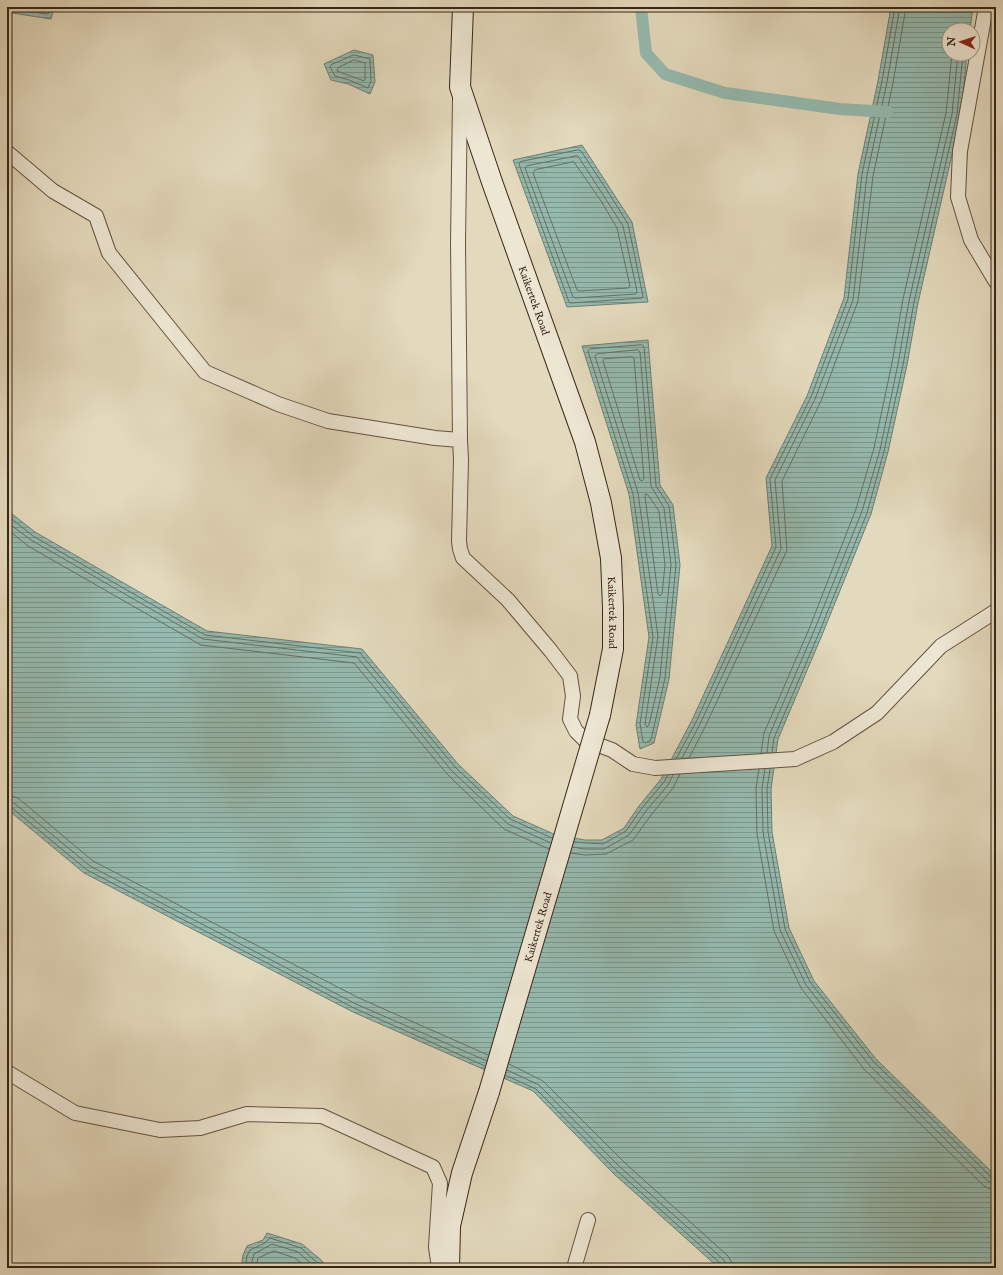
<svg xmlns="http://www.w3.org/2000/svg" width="1003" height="1275" font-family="'IM FELL English',serif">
	<defs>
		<pattern id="water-rules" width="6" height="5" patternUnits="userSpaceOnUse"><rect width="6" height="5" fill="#95baaf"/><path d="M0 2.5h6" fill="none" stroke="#7b978d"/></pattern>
	</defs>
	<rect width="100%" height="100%" fill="#e3d9bc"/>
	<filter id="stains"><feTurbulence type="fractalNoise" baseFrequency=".005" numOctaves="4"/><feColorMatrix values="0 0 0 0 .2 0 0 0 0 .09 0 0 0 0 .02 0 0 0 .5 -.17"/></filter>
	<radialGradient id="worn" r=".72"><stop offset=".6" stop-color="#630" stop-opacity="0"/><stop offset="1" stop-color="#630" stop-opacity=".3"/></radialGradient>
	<path fill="url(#water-rules)" stroke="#707e73" d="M7 7H54L51 19 12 13 7 15Z
		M891 7H973L970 30H949V54H967L961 115 918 303 907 365 888 452 871 514 822 635 778 739 771 789 772 832 789 928 814 981 876 1059 996 1176V1268H719L614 1174 533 1091 353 1012 84 873 7 809V510L35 532 207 631 362 649 458 764 513 816 556 835 585 840H602L624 828 639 806 661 779 692 720 772 546 766 478 807 396 844 298 858 174 878 81Z
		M354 50 373 55 375 82 370 94 348 84 331 80 324 64Z
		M582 145 613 193 632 222 648 302 567 307 513 160Z
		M648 340 660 485 673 505 680 565 669 679 654 743 640 749 636 725 649 637 629 494 582 346Z
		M267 1233 302 1244 320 1259 328 1268H241L243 1255 247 1246 263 1240Z"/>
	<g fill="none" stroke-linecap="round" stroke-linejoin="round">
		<path stroke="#677064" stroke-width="1" d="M7 10 13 9 47 14 49 13 50 7
			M354 55 370 59 371 81 368 88 349 80 335 76 330 67 331 65Z
			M354 60 365 63V79L364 81 337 71 338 68Z
			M578 150 581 151 610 195 628 224 643 296 642 298 571 303 569 302 519 164 520 162Z
			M576 156H578L623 226 637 291 636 294 575 298 573 297 525 168 527 166Z
			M574 162 601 201 617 228 630 286 628 288 579 291 577 290 533 173 535 170Z
			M642 345 644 347 656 486 669 506 676 565 665 678 651 740 645 743 643 741 640 724 653 637 633 494 588 351 590 349Z
			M638 350 640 352 651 486 664 508 671 565 660 677 649 725 647 727 645 724 658 636 638 493 595 356 597 354Z
			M632 357 634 358 644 479 642 481 640 480 603 361 604 359Z
			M646 494 648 495 659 511 665 565 662 594 660 596 658 594 645 497Z
			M7 515 33 536 205 635 360 653 455 767 510 819 552 838
			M7 522 31 540 203 639 357 657 452 771 508 824 551 843
			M7 529 28 546 201 645 354 663 448 775 504 829 549 849
			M772 752 774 738 819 633 867 513 884 451 903 365 914 302 957 114 963 54
			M761 753 764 733 809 629 856 509 874 448 892 363 903 299 946 113 952 54
			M767 753 769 736 814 631 862 511 880 450 898 364 909 301 952 114 958 54
			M682 758 700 724 781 549 775 480 815 399 853 300 867 175 887 82 900 7
			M689 758 705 727 787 550 782 481 821 401 858 301 873 176 893 83 906 7
			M676 759 696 722 776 547 770 479 811 397 848 299 862 174 882 81 895 7
			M759 769 756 788 757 834 774 931 801 988 864 1069 984 1186 990 1189 996 1190
			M765 769 762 788 763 832 780 930 806 985 869 1065 988 1181 996 1184
			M770 769 767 789 768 832 785 929 810 982 873 1061 991 1177 996 1178
			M7 795 18 798 93 861 359 998 488 1055
			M7 801 14 803 90 866 356 1004 487 1061
			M7 806 11 807 87 870 354 1008 485 1066
			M574 842 603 844 626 831 642 808 664 782 668 775
			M573 847 584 849H604L629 835 646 811 668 785 673 775
			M571 853 585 855 606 854 633 840 651 815 673 788 680 774
			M509 1064 543 1081 625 1163 728 1256 731 1261 733 1268
			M507 1070 539 1085 620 1167 724 1260 727 1268
			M505 1075 536 1089 617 1171 720 1263 721 1268
			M245 1268 247 1256 250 1250 265 1243 270 1238 301 1248 323 1268
			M250 1268 254 1254 272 1244 298 1252 316 1268
			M256 1268 258 1258 274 1251 295 1258 307 1268"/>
		<path stroke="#95baaf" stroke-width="12" d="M641 7 646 53 665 74 725 93 840 109 888 112"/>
		<defs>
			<path id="street" d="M986 7 960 151 958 197 971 240 996 282
				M460 99 458 243 460 440 461 460 459 541 460 549 463 558 508 600 551 651 570 676 573 696 570 719 576 731 585 740 612 750 633 764 655 768 795 759 833 742 877 713 941 646 996 611
				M7 152 53 191 96 216 109 253 205 372 278 404 328 421 435 438 460 440
				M7 1072 75 1113 160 1130 200 1128 247 1114 322 1116 433 1167 440 1183 436 1247 439 1268
				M574 1268 588 1220"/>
			<g id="secondary">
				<path id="s1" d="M463 7 460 87 492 182 585 442 601 503 611 558 613 608V649L600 715"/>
				<path d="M449 1268 450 1226 462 1173 489 1092"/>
			</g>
		</defs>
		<use href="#street" stroke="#645241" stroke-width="16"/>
		<use href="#secondary" stroke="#392518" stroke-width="22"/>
		<use href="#street" stroke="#ede6d3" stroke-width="14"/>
		<use href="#secondary" stroke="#ede6d3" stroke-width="20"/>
		<defs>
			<g id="secondary-bridge">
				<path id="s2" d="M489 1092 600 715"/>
			</g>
		</defs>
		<use href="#secondary-bridge" stroke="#392518" stroke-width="22" stroke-linecap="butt"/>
		<use href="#secondary-bridge" stroke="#ede6d3" stroke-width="20"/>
	</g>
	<g text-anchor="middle" stroke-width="3.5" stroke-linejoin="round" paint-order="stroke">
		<g font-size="11" fill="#392518" stroke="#ede6d3">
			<text dy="4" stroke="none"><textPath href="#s1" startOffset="306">Kaikertek Road</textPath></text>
			<text dy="4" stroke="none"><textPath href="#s1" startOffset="630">Kaikertek Road</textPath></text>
			<text dy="4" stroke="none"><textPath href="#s2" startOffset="172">Kaikertek Road</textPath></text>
		</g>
	</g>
	<rect width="1003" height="1275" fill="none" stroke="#e3d9bc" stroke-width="24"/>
	<rect x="8" y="8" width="987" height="1259" fill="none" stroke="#392518" stroke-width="2"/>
	<rect x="12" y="12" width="979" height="1251" fill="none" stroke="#392518"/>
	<g transform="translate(961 42) rotate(273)"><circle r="19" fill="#ede6d3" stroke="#a59988"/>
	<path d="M0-3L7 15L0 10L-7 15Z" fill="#8f2418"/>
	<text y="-6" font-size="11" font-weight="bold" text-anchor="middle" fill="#392518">N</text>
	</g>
	<rect width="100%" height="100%" filter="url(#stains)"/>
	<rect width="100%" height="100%" fill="url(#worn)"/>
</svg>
